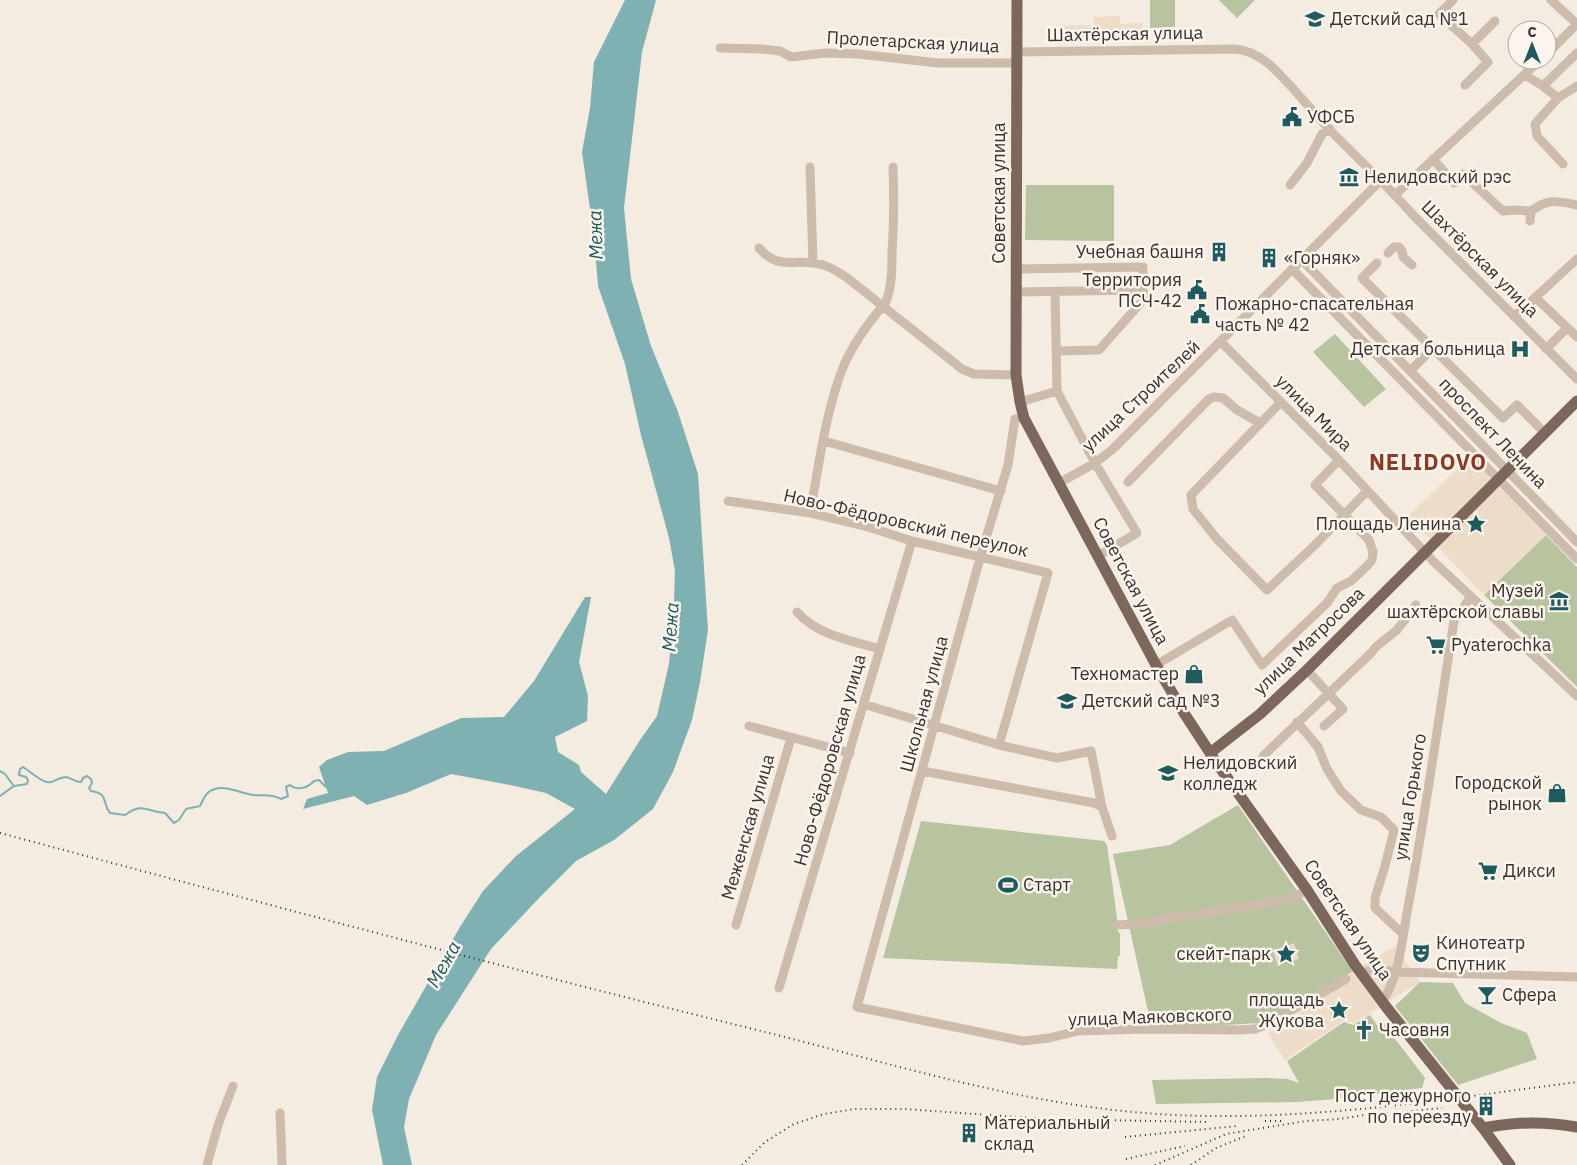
<svg xmlns="http://www.w3.org/2000/svg" width="1577" height="1165" font-family="'IBM Plex Sans',sans-serif">
	<rect width="100%" height="100%" fill="#f4ebe1"/>
	<path fill="#b8c4a0" d="M1150 0H1175V27L1150 28Z
		M1219 0H1255L1237 18Z
		M1026 185H1114V241L1025 240Z
		M1335 334 1386 389 1364 407 1313 352Z
		M1546 535 1577 567V687L1484 595Z
		M1238 805 1355 975 1261 1023 1152 1029 1113 854 1170 845Z
		M921 821 1104 841 1107 845 1117 918V929L1120 934V956H1118L1117 969 883 958Z
		M1420 982 1453 983 1465 1003 1501 1023 1527 1033 1537 1059 1458 1085 1395 1006Z
		M1370 1015 1377 1025 1383 1023 1425 1078 1422 1088 1337 1099 1297 1102 1156 1104 1152 1080 1266 1078 1288 1079 1299 1083 1287 1061 1344 1022 1353 1025Z"/>
	<path fill="#ecdcc8" d="M1120 16V24L1142 23V36L1060 38V26L1094 25V17Z
		M1470 457 1546 535 1484 595 1408 516Z
		M1294 943 1299 959 1277 964 1273 950Z
		M1395 946 1420 982 1354 1023 1343 1021 1285 1060 1268 1034 1318 1000 1346 975Z"/>
	<path fill="#7fb0b2" d="M625 0H656L642 52 624 208 631 279 651 346 678 412 698 474 708 630 700 682 692 720 673 772 653 809 614 840 576 861 540 897 491 949 436 1035 409 1099 404 1127 412 1165H383L372 1110 377 1077 398 1035 460 927 483 891 516 856 575 809 546 793 510 785 451 774 406 793 367 805 354 796 303 809 307 799 328 793 319 767 327 760 348 752 384 751 461 718 504 717 534 681 585 597H591L579 662 588 696 587 721 555 737 558 752 579 765 581 772 606 794 640 740 657 716 669 664 674 604 675 571 669 538 641 435 625 364 598 286 594 237 582 152 590 108 594 62Z"/>
	<g fill="none" stroke-linecap="round" stroke-linejoin="round">
		<path stroke="#7fb0b2" stroke-width="2" d="M0 771 5 774 13 785
			M0 796 14 786 27 784 28 780 26 777 19 775 20 769 23 767C31 772 43 784 51 782 56 781 60 777 66 777 72 778 75 782 81 782L83 778 87 776 91 779 92 783 89 788 91 791C110 794 101 802 110 813L125 815C143 802 145 811 165 813L174 823 179 820 186 809 200 806C204 798 206 791 215 789 227 785 242 794 254 795 263 796 273 794 281 799L288 796 286 787 290 785C297 791 308 788 314 781L319 780 326 787H327"/>
		<path stroke="#cdbbac" stroke-width="9" d="M1453 0 1439 14 1472 44 1488 62 1465 85
			M1551 0 1577 24
			M1472 44 1495 21
			M720 48 762 49 780 51 791 57 825 53 858 54 938 63H1017
			M1017 52 1235 49C1248 50 1259 56 1269 64 1290 83 1310 109 1329 129 1357 158 1387 185 1413 215L1577 379
			M1547 54 1577 24
			M1525 75 1543 86 1577 53
			M1543 86 1558 98 1535 124 1537 136 1563 164
			M1558 98 1577 86
			M1433 159 1454 183 1463 174 1503 211 1514 210 1531 211
			M810 167 813 263
			M1290 185 1307 163 1322 134 1330 129
			M1530 221 1531 211C1549 198 1557 201 1577 205
			M759 248C777 269 790 260 813 263 826 264 835 270 846 277L962 369 974 374 1016 375
			M1388 253 1394 247H1399L1402 251 1403 257 1412 265
			M1302 260 1577 542
			M1377 263 1362 278 1503 418 1517 405 1545 433
			M1292 269 1577 559
			M1016 292 1143 290V267L1016 269
			M1055 292 1057 391 1095 463 1137 533 1098 556
			M1535 297 1577 337
			M1514 317 1577 259
			M1221 342 1339 460 1433 561 1577 696
			M1546 349 1567 328
			M1056 351 1099 350 1144 299 1143 290
			M1410 371 1433 348
			M1020 402 1057 391
			M1281 402 1191 495 1193 509 1217 539 1267 590 1316 544 1367 491
			M1024 418 1015 419 1008 465 980 558 857 1007 1023 1041 1049 1038 1078 1031 1148 1029 1240 1030 1255 1029 1268 1024 1346 979
			M824 441 1001 491
			M1128 482 1209 399 1214 397 1223 398 1237 410 1260 423
			M1059 483 1095 463 1113 449 1381 180 1395 195 1540 60
			M728 501 810 513 868 527 912 541 1048 573 999 745
			M810 513C819 465 825 415 842 370 852 344 869 322 886 302 892 286 892 268 892 252 894 224 894 195 893 167
			M797 612C819 636 849 640 880 649
			M1156 665 1232 620 1262 665 1327 603 1337 588 1351 581 1368 565 1372 560 1373 552 1369 540 1315 485 1339 460
			M1307 670 1343 709 1324 726
			M863 704 999 745 1057 758 1091 751 1102 807 1112 836
			M1297 722 1318 747 1327 769 1341 791 1361 810 1381 817 1394 830 1385 866 1375 898V908L1403 934
			M749 726 850 753
			M1263 756 1369 655 1377 646 1397 630 1416 605
			M922 771 1094 803 1102 807
			M736 925 791 738
			M1116 925 1137 924 1290 899 1307 890
			M1361 973 1376 969 1396 972 1577 977
			M779 988 912 541
			M1382 1002C1400 975 1402 939 1408 907 1426 812 1439 716 1454 621L1470 598
			M280 1113 282 1165
			M207 1165 218 1125 233 1086"/>
		<path stroke="#7d675c" stroke-width="11" d="M1017 0 1016 375 1020 402 1024 418 1156 665 1184 713 1216 762 1307 890 1355 965 1387 1008 1483 1128 1510 1165
			M1210 753 1260 714 1307 670 1577 401
			M1483 1128C1518 1122 1542 1121 1577 1127"/>
		<path stroke="#3b302b" stroke-width="2" stroke-dasharray="1 4" stroke-linecap="butt" d="M0 833C251 900 501 967 753 1029 879 1060 1004 1100 1133 1112 1281 1126 1431 1101 1577 1082
			M1372 1115 1442 1108
			M1265 1121H1285
			M1125 1137 1237 1126
			M1126 1159 1185 1146
			M742 1165 765 1142 794 1124 824 1114 855 1109H904L1046 1119 1208 1122
			M1155 1165 1226 1134 1306 1121 1339 1119 1377 1113
			M1191 1165 1216 1148 1246 1136"/>
	</g>
	<defs>
		<symbol id="school-bare" viewBox="-9 -9 18 18"><path d="M0-5L7-2L0 1L-7-2ZM-4 1L0 2.5L4 1V4Q0 6-4 4Z" fill="#1f5a5e" stroke="#fbf5ee" stroke-width="2.5" paint-order="stroke"/></symbol>
		<symbol id="civic-bare" viewBox="-9 -9 18 18"><path d="M-.6-6.5H3V-4.5H.6V-3L4-1V1h2V6H-6V1h2V-1L-.6-3ZM-1.2 2.5V6h2.4V2.5Z" fill="#1f5a5e" stroke="#fbf5ee" stroke-width="2.5" paint-order="stroke"/></symbol>
		<symbol id="museum-bare" viewBox="-9 -9 18 18"><path d="M0-6L6-3V-2H-6V-3ZM-5-1h2V3h-2ZM-1-1h2V3h-2ZM3-1h2V3H3ZM-6 4H6V6H-6Z" fill="#1f5a5e" stroke="#fbf5ee" stroke-width="2.5" paint-order="stroke"/></symbol>
		<symbol id="building-bare" viewBox="-9 -9 18 18"><path d="M-4-6H4V6H1V3H-1V6H-4ZM-2.5-4.3h1.7v1.8h-1.7ZM.8-4.3h1.7v1.8H.8ZM-2.5-1h1.7V.8h-1.7ZM.8-1h1.7V.8H.8Z" fill="#1f5a5e" stroke="#fbf5ee" stroke-width="2.5" paint-order="stroke"/></symbol>
		<symbol id="hospital-bare" viewBox="-9 -9 18 18"><path d="M-5-5h3v3.5h4V-5h3V5h-3V1.5h-4V5h-3Z" fill="#1f5a5e" stroke="#fbf5ee" stroke-width="2.5" paint-order="stroke"/></symbol>
		<symbol id="sight-bare" viewBox="-9 -9 18 18"><path d="M0-6L1.8-2.2L6-1.7L2.9 1.2L3.7 5.4L0 3.3L-3.7 5.4L-2.9 1.2L-6-1.7L-1.8-2.2Z" fill="#1f5a5e" stroke="#fbf5ee" stroke-width="2.5" paint-order="stroke"/></symbol>
		<symbol id="supermarket-bare" viewBox="-9 -9 18 18"><path d="M-6-5.5h2.5l.6 2H6L4.5 2H-2.5L-4.4-4H-6ZM-1.5 3.2a1.3 1.3 0 1 0 .1 0ZM3 3.2a1.3 1.3 0 1 0 .1 0Z" fill="#1f5a5e" stroke="#fbf5ee" stroke-width="2.5" paint-order="stroke"/></symbol>
		<symbol id="shop-bare" viewBox="-9 -9 18 18"><path d="M-5-2.5h2.3a2.7 3.5 0 0 1 5.4 0H5L5.5 6h-11ZM-1.5-2.5h3a1.5 2.3 0 0 0-3 0Z" fill="#1f5a5e" stroke="#fbf5ee" stroke-width="2.5" paint-order="stroke"/></symbol>
		<symbol id="university-bare" viewBox="-9 -9 18 18"><path d="M0-5L7-2L0 1L-7-2ZM-4 1L0 2.5L4 1V4Q0 6-4 4Z" fill="#1f5a5e" stroke="#fbf5ee" stroke-width="2.5" paint-order="stroke"/></symbol>
		<symbol id="stadium-bare" viewBox="-9 -9 18 18"><path d="M0-5a6.5 5 0 1 0 0 10a6.5 5 0 1 0 0-10ZM-3.5-1.8h7v3.6h-7Z" fill="#1f5a5e" stroke="#fbf5ee" stroke-width="2.5" paint-order="stroke"/></symbol>
		<symbol id="theatre-bare" viewBox="-9 -9 18 18"><path d="M-5-5.5Q0-4 5-5.5V0Q5 5 0 6Q-5 5-5 0ZM-3.3-2.5H-1v1.5H-3.3ZM1-2.5H3.3v1.5H1ZM-2.8 1Q0 5.5 2.8 1Z" fill="#1f5a5e" stroke="#fbf5ee" stroke-width="2.5" paint-order="stroke"/></symbol>
		<symbol id="bar-bare" viewBox="-9 -9 18 18"><path d="M-6-5H6L.8 .8V4.5H3.5V6h-7V4.5H-.8V.8Z" fill="#1f5a5e" stroke="#fbf5ee" stroke-width="2.5" paint-order="stroke"/></symbol>
		<symbol id="church-bare" viewBox="-9 -9 18 18"><path d="M-1.2-6h2.4v3.5h3.3v2.4h-3.3V6h-2.4V-.1h-3.3v-2.4h3.3Z" fill="#1f5a5e" stroke="#fbf5ee" stroke-width="2.5" paint-order="stroke"/></symbol>
	</defs>
	<g fill-rule="evenodd">
		<use href="#school-bare" x="1301" y="5" width="28" height="28"/>
		<use href="#civic-bare" x="1278" y="103" width="28" height="28"/>
		<use href="#museum-bare" x="1335" y="163" width="28" height="28"/>
		<use href="#building-bare" x="1205" y="238" width="28" height="28"/>
		<use href="#building-bare" x="1255" y="244" width="28" height="28"/>
		<use href="#civic-bare" x="1183" y="276" width="28" height="28"/>
		<use href="#civic-bare" x="1186" y="300" width="28" height="28"/>
		<use href="#hospital-bare" x="1506" y="335" width="28" height="28"/>
		<use href="#sight-bare" x="1462" y="510" width="28" height="28"/>
		<use href="#museum-bare" x="1545" y="587" width="28" height="28"/>
		<use href="#supermarket-bare" x="1422" y="631" width="28" height="28"/>
		<use href="#shop-bare" x="1180" y="660" width="28" height="28"/>
		<use href="#school-bare" x="1053" y="687" width="28" height="28"/>
		<use href="#university-bare" x="1154" y="759" width="28" height="28"/>
		<use href="#shop-bare" x="1543" y="779" width="28" height="28"/>
		<use href="#supermarket-bare" x="1474" y="857" width="28" height="28"/>
		<use href="#stadium-bare" x="994" y="871" width="28" height="28"/>
		<use href="#theatre-bare" x="1407" y="939" width="28" height="28"/>
		<use href="#sight-bare" x="1272" y="940" width="28" height="28"/>
		<use href="#bar-bare" x="1473" y="981" width="28" height="28"/>
		<use href="#sight-bare" x="1325" y="996" width="28" height="28"/>
		<use href="#church-bare" x="1350" y="1016" width="28" height="28"/>
		<use href="#building-bare" x="1472" y="1092" width="28" height="28"/>
		<use href="#building-bare" x="955" y="1119" width="28" height="28"/>
	</g>
	<g text-anchor="middle" stroke-width="5" stroke-linejoin="round" paint-order="stroke">
		<g font-size="18" fill="#3b302b" stroke="#fbf5ee" text-anchor="start">
			<text x="1330" y="25">Детский сад №1</text>
			<text x="1307" y="123">УФСБ</text>
			<text x="1364" y="183">Нелидовский рэс</text>
			<text x="1204" y="258" text-anchor="end">Учебная башня</text>
			<text x="1284" y="264">«Горняк»</text>
			<text x="1182" y="286" text-anchor="end">Территория<tspan x="1182" dy="21">ПСЧ-42</tspan></text>
			<text x="1215" y="310">Пожарно-спасательная<tspan x="1215" dy="21">часть № 42</tspan></text>
			<text x="1505" y="355" text-anchor="end">Детская больница</text>
			<text x="1461" y="530" text-anchor="end">Площадь Ленина</text>
			<text x="1544" y="597" text-anchor="end">Музей<tspan x="1544" dy="21">шахтёрской славы</tspan></text>
			<text x="1451" y="651">Pyaterochka</text>
			<text x="1179" y="680" text-anchor="end">Техномастер</text>
			<text x="1082" y="707">Детский сад №3</text>
			<text x="1183" y="769">Нелидовский<tspan x="1183" dy="21">колледж</tspan></text>
			<text x="1542" y="789" text-anchor="end">Городской<tspan x="1542" dy="21">рынок</tspan></text>
			<text x="1503" y="877">Дикси</text>
			<text x="1023" y="891">Старт</text>
			<text x="1436" y="949">Кинотеатр<tspan x="1436" dy="21">Спутник</tspan></text>
			<text x="1271" y="960" text-anchor="end">скейт-парк</text>
			<text x="1502" y="1001">Сфера</text>
			<text x="1324" y="1006" text-anchor="end">площадь<tspan x="1324" dy="21">Жукова</tspan></text>
			<text x="1379" y="1036">Часовня</text>
			<text x="1471" y="1102" text-anchor="end">Пост дежурного<tspan x="1471" dy="21">по переезду</tspan></text>
			<text x="984" y="1129">Материальный<tspan x="984" dy="21">склад</tspan></text>
		</g>
		<g font-size="18" fill="#3b302b" stroke="#fbf5ee">
			<text transform="translate(1125 34) rotate(-1)" y="6">Шахтёрская улица</text>
			<text transform="translate(913 42) rotate(3)" y="6">Пролетарская улица</text>
			<text transform="translate(999 193) rotate(-90)" y="6">Советская улица</text>
			<text transform="translate(1480 259) rotate(45)" y="6">Шахтёрская улица</text>
			<text transform="translate(1141 396) rotate(-43)" y="6">улица Строителей</text>
			<text transform="translate(1314 413) rotate(45)" y="6">улица Мира</text>
			<text transform="translate(1493 433) rotate(46)" y="6">проспект Ленина</text>
			<text transform="translate(906 523) rotate(13)" y="6">Ново-Фёдоровский переулок</text>
			<text transform="translate(1131 581) rotate(62)" y="6">Советская улица</text>
			<text transform="translate(1309 641) rotate(-44)" y="6">улица Матросова</text>
			<text transform="translate(924 704) rotate(-75)" y="6">Школьная улица</text>
			<text transform="translate(830 760) rotate(-74)" y="6">Ново-Фёдоровская улица</text>
			<text transform="translate(1410 797) rotate(-81)" y="6">улица Горького</text>
			<text transform="translate(748 827) rotate(-74)" y="6">Меженская улица</text>
			<text transform="translate(1348 920) rotate(56)" y="6">Советская улица</text>
			<text transform="translate(1150 1017) rotate(-2)" y="6">улица Маяковского</text>
		</g>
		<g font-size="19" font-style="italic" fill="#1f5a5e" stroke="#fbf5ee">
			<text transform="translate(595 235) rotate(-92)" y="7">Межа</text>
			<text transform="translate(670 627) rotate(-86)" y="7">Межа</text>
			<text transform="translate(443 964) rotate(-61)" y="7">Межа</text>
		</g>
		<g font-size="22" font-weight="bold" letter-spacing="1" fill="#8c3b22" stroke="#fbf5ee">
			<text x="1428" y="470">NELIDOVO</text>
		</g>
	</g>
	<g transform="translate(1532 45)"><circle r="24" fill="#fbf5ee" stroke="#aea6a0"/>
	<path d="M0-4L9 19L0 12L-9 19Z" fill="#1f5a5e"/>
	<text y="-8" font-size="14" font-weight="bold" text-anchor="middle" fill="#3b302b">С</text>
	</g>
</svg>
